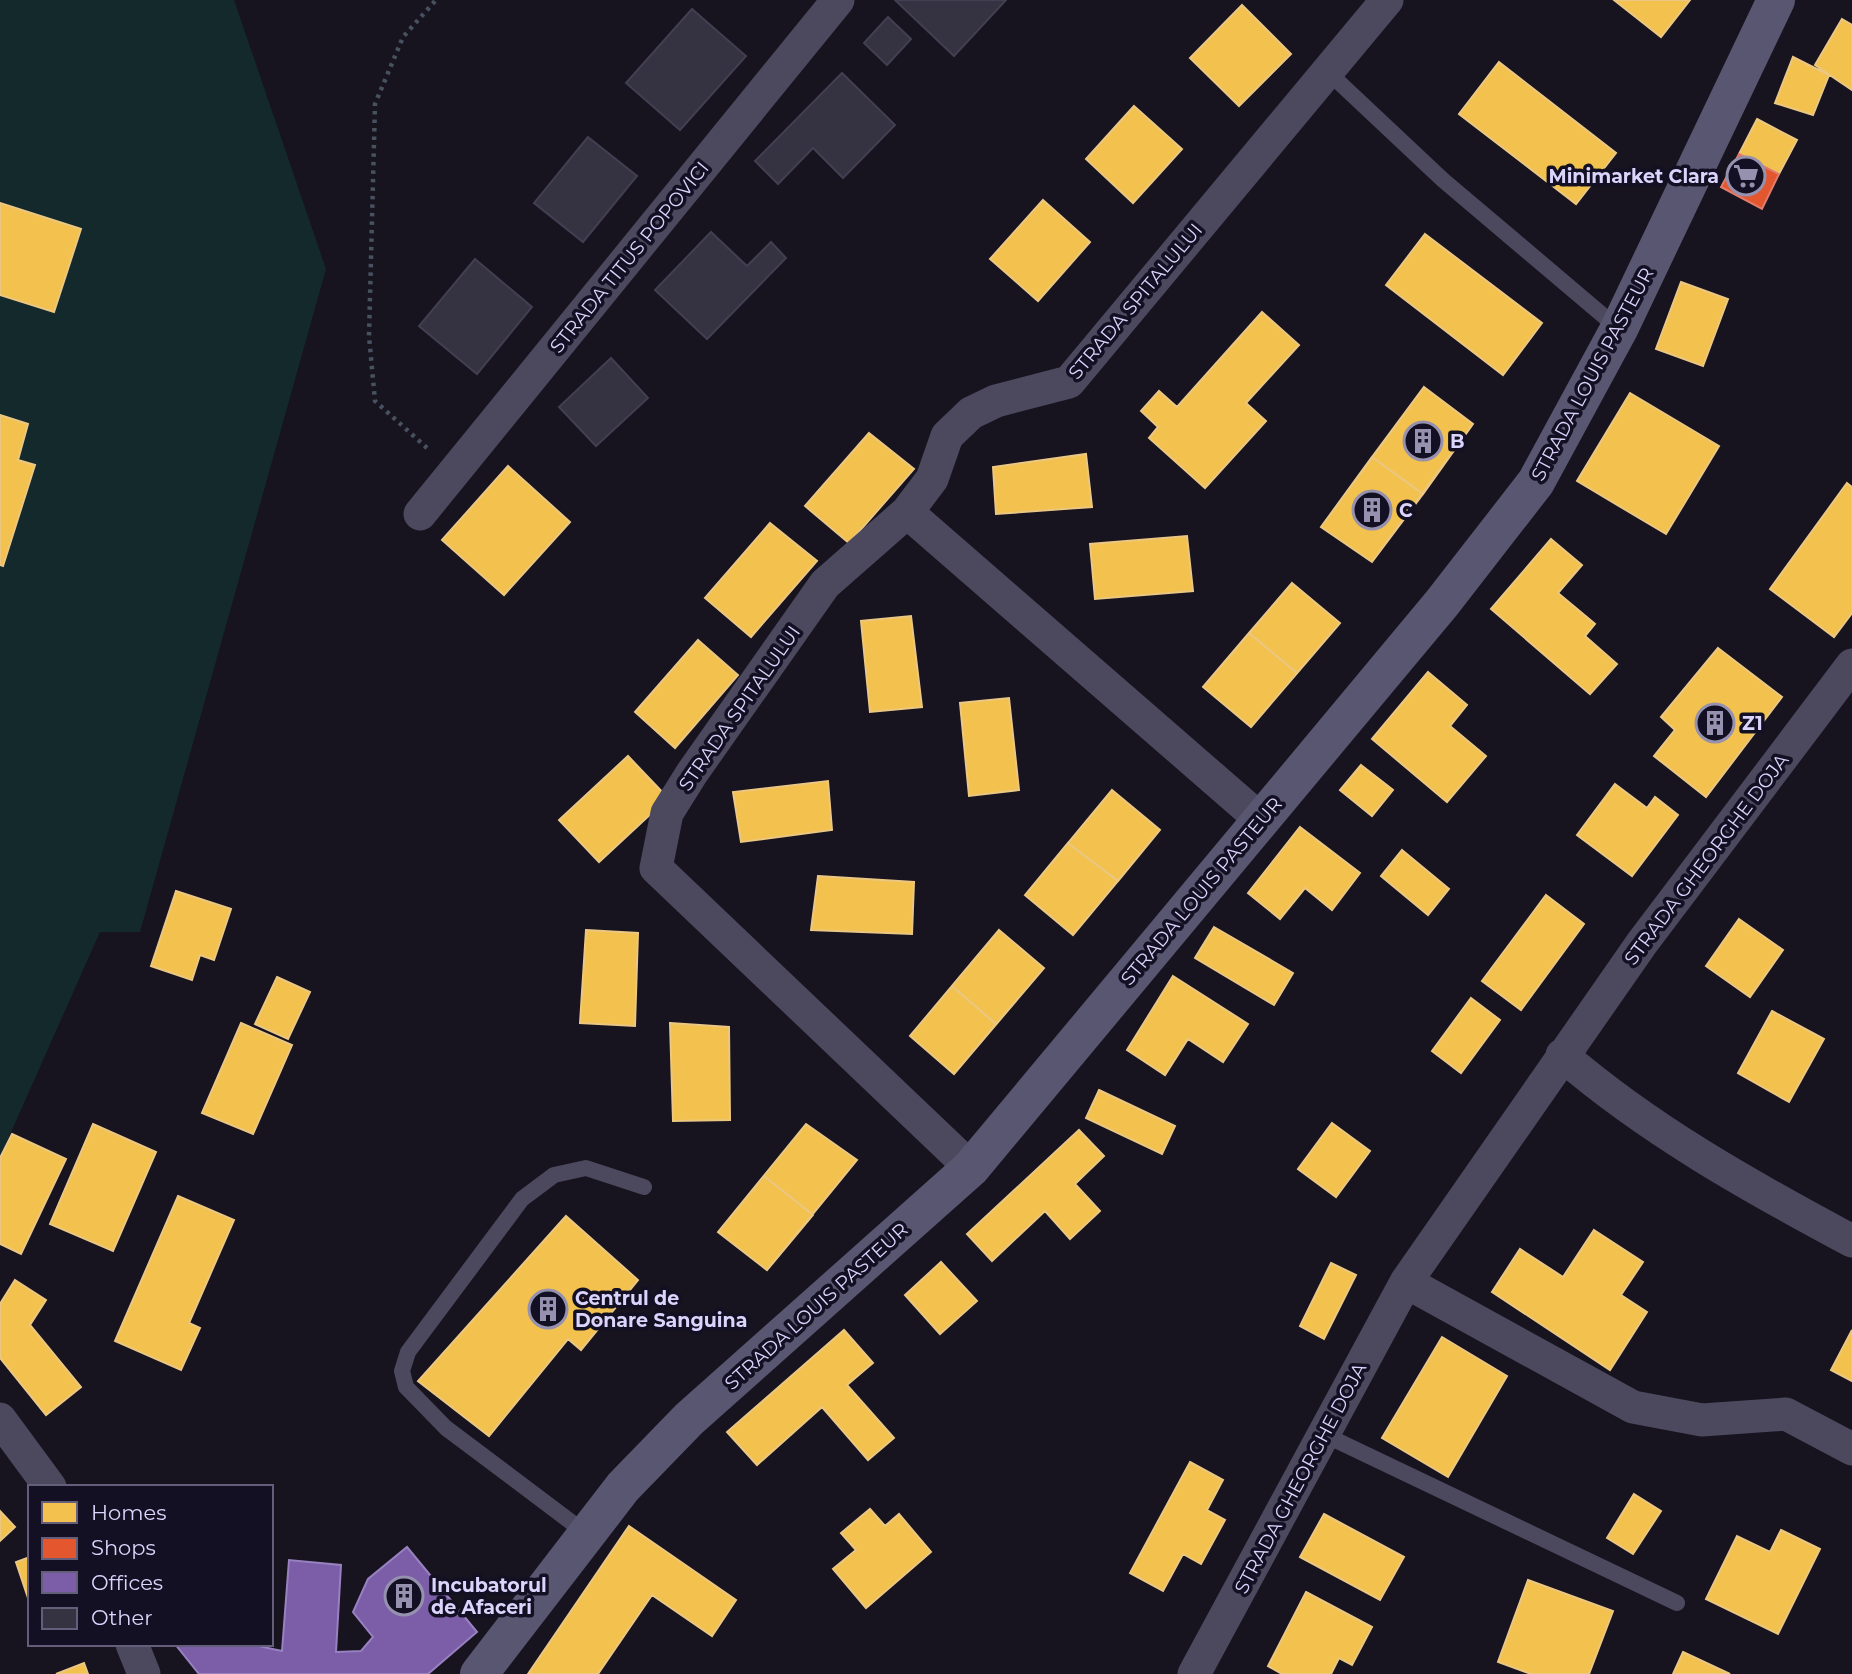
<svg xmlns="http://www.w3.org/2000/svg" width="1852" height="1674" font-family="Montserrat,sans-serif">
	<rect width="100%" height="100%" fill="#17141f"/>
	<path fill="#14292b" d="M0 0H234L326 269 140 932H100L0 1157Z"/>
	<path fill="#f2c14e" stroke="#ebc782" stroke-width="2" d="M1614 0H1690L1661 37Z
		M1242 5 1291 54 1239 106 1190 58Z
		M1842 19 1852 25V90L1815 65Z
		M1793 57 1829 75 1813 115 1775 103Z
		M1499 62 1616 153 1576 204 1459 114Z
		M1134 106 1182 149 1133 203 1086 159Z
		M1757 119 1797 140 1779 174 1739 154Z
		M1043 200 1090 242 1038 301 990 259Z
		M0 203 81 229 54 312 0 295Z
		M1425 234 1542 323 1503 375 1386 285Z
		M1681 282 1728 299 1703 366 1656 349Z
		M1262 312 1299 345 1246 403 1266 421 1205 488 1149 438 1158 427 1141 411 1159 391 1177 407Z
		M1424 387 1473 424 1372 562 1321 527Z
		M1424 387 1473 424 1423 494 1372 457Z
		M1630 393 1719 446 1666 534 1577 481Z
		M0 415 28 424 18 460 35 465 3 566 0 565Z
		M869 433 914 469 849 543 805 506Z
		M1086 454 1092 507 996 514 993 467Z
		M1372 457 1423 494 1372 562 1321 527Z
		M508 466 570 522 504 595 442 540Z
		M1847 483 1852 487V613L1834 637 1770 589Z
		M770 523 817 561 751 637 705 598Z
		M1187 536 1193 591 1095 599 1090 544Z
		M1551 539 1582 565 1558 593 1595 624 1585 636 1617 664 1590 694 1491 609Z
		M1292 583 1340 623 1251 727 1203 687Z
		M1292 583 1340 623 1297 673 1249 633Z
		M911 616 922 707 870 712 861 621Z
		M1249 633 1297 673 1251 727 1203 687Z
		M698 640 738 675 675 748 635 712Z
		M1718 648 1782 697 1706 797 1654 756 1675 730 1661 717Z
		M1428 672 1467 705 1450 726 1486 756 1447 802 1372 739Z
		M1009 698 1019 790 969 796 960 703Z
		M628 756 668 798 599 862 559 820Z
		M1361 765 1393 790 1372 816 1340 790Z
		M828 781 832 830 741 842 733 792Z
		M1615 784 1647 808 1655 797 1678 815 1632 876 1577 835Z
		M1112 790 1160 830 1073 935 1025 895Z
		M1112 790 1160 830 1118 881 1068 843Z
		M1300 827 1360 873 1332 910 1305 888 1280 919 1248 893Z
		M1068 843 1118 881 1073 935 1025 895Z
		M1402 850 1449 889 1428 915 1381 876Z
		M818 876 914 882 912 934 811 930Z
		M176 891 231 909 214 960 200 955 192 980 151 966Z
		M1546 895 1584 924 1521 1010 1482 981Z
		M1739 919 1783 950 1750 997 1706 966Z
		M1214 927 1293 973 1274 1005 1195 958Z
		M586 930 638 933 635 1026 580 1023Z
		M999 930 1044 968 954 1074 910 1036Z
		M999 930 1044 968 996 1024 952 986Z
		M1173 976 1248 1024 1223 1062 1188 1039 1165 1075 1127 1050Z
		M277 977 310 992 288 1039 255 1024Z
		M952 986 996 1024 954 1074 910 1036Z
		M1471 998 1500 1020 1461 1073 1432 1051Z
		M1772 1011 1824 1039 1789 1102 1738 1073Z
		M241 1023 292 1045 253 1134 202 1113Z
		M670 1023 729 1027 730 1120 673 1121Z
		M1099 1090 1175 1126 1162 1154 1086 1118Z
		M1332 1123 1370 1151 1336 1197 1298 1169Z
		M93 1124 156 1152 113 1251 50 1224Z
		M806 1124 857 1160 767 1270 718 1232Z
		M1079 1130 1104 1156 1075 1184 1100 1211 1070 1239 1045 1211 992 1261 967 1234Z
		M12 1134 66 1159 21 1254 0 1244V1158Z
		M764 1176 813 1215 767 1270 718 1232Z
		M178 1196 234 1220 189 1323 200 1328 181 1370 115 1341Z
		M566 1216 638 1280 581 1350 568 1339 489 1436 418 1381Z
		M1594 1230 1643 1262 1621 1295 1647 1312 1610 1370 1492 1292 1520 1249 1563 1277Z
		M941 1262 977 1301 940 1334 905 1295Z
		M1331 1263 1356 1275 1324 1339 1300 1326Z
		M15 1280 46 1300 30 1325 81 1387 46 1415 0 1358V1304Z
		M844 1330 873 1363 847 1385 894 1438 868 1460 822 1407 757 1465 727 1432Z
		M1852 1330V1381L1831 1370Z
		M1442 1337 1507 1376 1448 1477 1382 1438Z
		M1190 1462 1223 1480 1207 1510 1225 1520 1201 1564 1183 1554 1163 1591 1130 1573Z
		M1634 1494 1661 1511 1633 1554 1607 1538Z
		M870 1509 885 1526 899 1514 931 1552 866 1608 833 1569 856 1550 841 1533Z
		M0 1511 15 1527 0 1541Z
		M1324 1514 1404 1557 1380 1600 1300 1557Z
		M629 1526 736 1600 712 1636 652 1595 598 1674H528Z
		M1781 1530 1820 1549 1778 1634 1706 1599 1737 1536 1770 1552Z
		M30 1557V1604L16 1562Z
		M1528 1580 1613 1611 1589 1674H1531L1498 1662Z
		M1306 1592 1372 1627 1352 1665 1339 1658 1331 1674H1282L1268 1666Z
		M1683 1652 1730 1674H1673Z
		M84 1663 88 1674H56Z"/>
	<path fill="#e4572e" stroke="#e17c6c" stroke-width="2" d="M1739 154 1779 174 1762 209 1721 187Z"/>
	<path fill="#7b5ea7" stroke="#9881c0" stroke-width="2" d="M407 1547 477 1632 428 1674H199L175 1644H249L282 1651 289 1560 341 1565 336 1652 361 1651 373 1637 353 1612 368 1579Z"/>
	<path fill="#353241" stroke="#433f52" stroke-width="2" d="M895 0H1006L954 56Z
		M692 9 746 56 680 130 626 83Z
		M888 17 911 39 887 65 864 43Z
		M842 73 895 125 843 178 813 148 778 184 755 161Z
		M588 137 637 176 583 242 534 203Z
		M711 232 747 266 771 242 786 258 707 339 655 290Z
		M475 259 532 307 477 374 419 326Z
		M611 358 648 398 596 446 559 407Z"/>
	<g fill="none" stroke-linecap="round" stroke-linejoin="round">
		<path stroke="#47515f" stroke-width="4.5" stroke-dasharray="3.5 5" stroke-linecap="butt" d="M427 448 375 401 369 336 375 104 403 37 436 0"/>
		<path stroke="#4c495f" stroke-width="16" d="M1327 71 1443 180 1619 329
			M1323 1434 1677 1603
			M587 1534 446 1428 406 1387 402 1371 408 1352 522 1199 554 1175 586 1168 644 1187"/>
		<path stroke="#4c495f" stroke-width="33" d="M907 512 1260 819
			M420 514 838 0
			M1562 1055C1649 1130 1751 1187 1852 1241
			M971 1168 656 868 667 813 692 773 825 584 907 512 932 479 947 436 971 413 996 401 1069 382 1387 0
			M1406 1282 1633 1407 1702 1420 1786 1414 1852 1449
			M0 1419 50 1487
			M132 1644 144 1674
			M1194 1674 1406 1282 1642 943 1852 665"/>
		<path stroke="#595671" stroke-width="38" d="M479 1674 623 1487 689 1419 971 1168 1442 603 1536 482 1619 329 1776 0"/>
	</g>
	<defs>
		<symbol id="supermarket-ring" viewBox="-11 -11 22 22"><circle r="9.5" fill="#141023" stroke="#9691af" stroke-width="1.5"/><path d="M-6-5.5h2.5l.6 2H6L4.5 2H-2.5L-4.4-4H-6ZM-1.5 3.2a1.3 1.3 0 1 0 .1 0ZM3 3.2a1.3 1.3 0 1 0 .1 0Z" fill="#9691af"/></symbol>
		<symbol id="building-ring" viewBox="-11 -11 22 22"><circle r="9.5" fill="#141023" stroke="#9691af" stroke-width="1.5"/><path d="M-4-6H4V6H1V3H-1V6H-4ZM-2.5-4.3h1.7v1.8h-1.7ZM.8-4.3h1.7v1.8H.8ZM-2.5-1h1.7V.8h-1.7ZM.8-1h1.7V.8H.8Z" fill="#9691af"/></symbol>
	</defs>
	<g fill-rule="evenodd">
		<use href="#supermarket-ring" x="1724" y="154" width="44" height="44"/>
		<use href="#building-ring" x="1401" y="419" width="44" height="44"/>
		<use href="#building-ring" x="1350" y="488" width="44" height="44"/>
		<use href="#building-ring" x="1693" y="701" width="44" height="44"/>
		<use href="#building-ring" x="526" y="1287" width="44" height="44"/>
		<use href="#building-ring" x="382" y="1574" width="44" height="44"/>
	</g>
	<g text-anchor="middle" stroke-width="7" stroke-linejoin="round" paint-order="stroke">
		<g font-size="19" font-weight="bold" fill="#dbd4fc" stroke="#141023" text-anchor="start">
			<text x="1719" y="183" text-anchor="end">Minimarket Clara</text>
			<text x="1450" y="448">B</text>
			<text x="1399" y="517">C</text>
			<text x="1742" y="730">Z1</text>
			<text x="575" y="1305">Centrul de<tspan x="575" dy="22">Donare Sanguina</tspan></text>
			<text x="431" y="1592">Incubatorul<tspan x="431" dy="22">de Afaceri</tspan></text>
		</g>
		<g font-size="19" fill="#dbd4fc" stroke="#141023">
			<text transform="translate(629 257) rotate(-51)" y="7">STRADA TITUS POPOVICI</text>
			<text transform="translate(1135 301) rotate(-50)" y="7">STRADA SPITALULUI</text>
			<text transform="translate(1592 374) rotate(-62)" y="7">STRADA LOUIS PASTEUR</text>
			<text transform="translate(739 708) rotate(-55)" y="7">STRADA SPITALULUI</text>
			<text transform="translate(1706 859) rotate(-53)" y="7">STRADA GHEORGHE DOJA</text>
			<text transform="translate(1201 891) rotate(-50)" y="7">STRADA LOUIS PASTEUR</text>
			<text transform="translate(816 1306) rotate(-42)" y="7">STRADA LOUIS PASTEUR</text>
			<text transform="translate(1300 1478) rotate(-62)" y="7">STRADA GHEORGHE DOJA</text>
		</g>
	</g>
	<rect x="28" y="1485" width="245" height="161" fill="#141023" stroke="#645e7a" stroke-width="2"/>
	<rect x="42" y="1502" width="35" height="21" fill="#f2c14e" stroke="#645e7a" stroke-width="2"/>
	<text x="91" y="1520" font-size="21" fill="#dbd4fc">Homes</text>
	<rect x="42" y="1538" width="35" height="21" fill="#e4572e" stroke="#645e7a" stroke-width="2"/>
	<text x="91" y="1555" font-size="21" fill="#dbd4fc">Shops</text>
	<rect x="42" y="1572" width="35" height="21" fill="#7b5ea7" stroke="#645e7a" stroke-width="2"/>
	<text x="91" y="1590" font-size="21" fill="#dbd4fc">Offices</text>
	<rect x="42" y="1608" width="35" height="21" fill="#353241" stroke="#645e7a" stroke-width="2"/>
	<text x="91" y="1625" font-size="21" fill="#dbd4fc">Other</text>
</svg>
